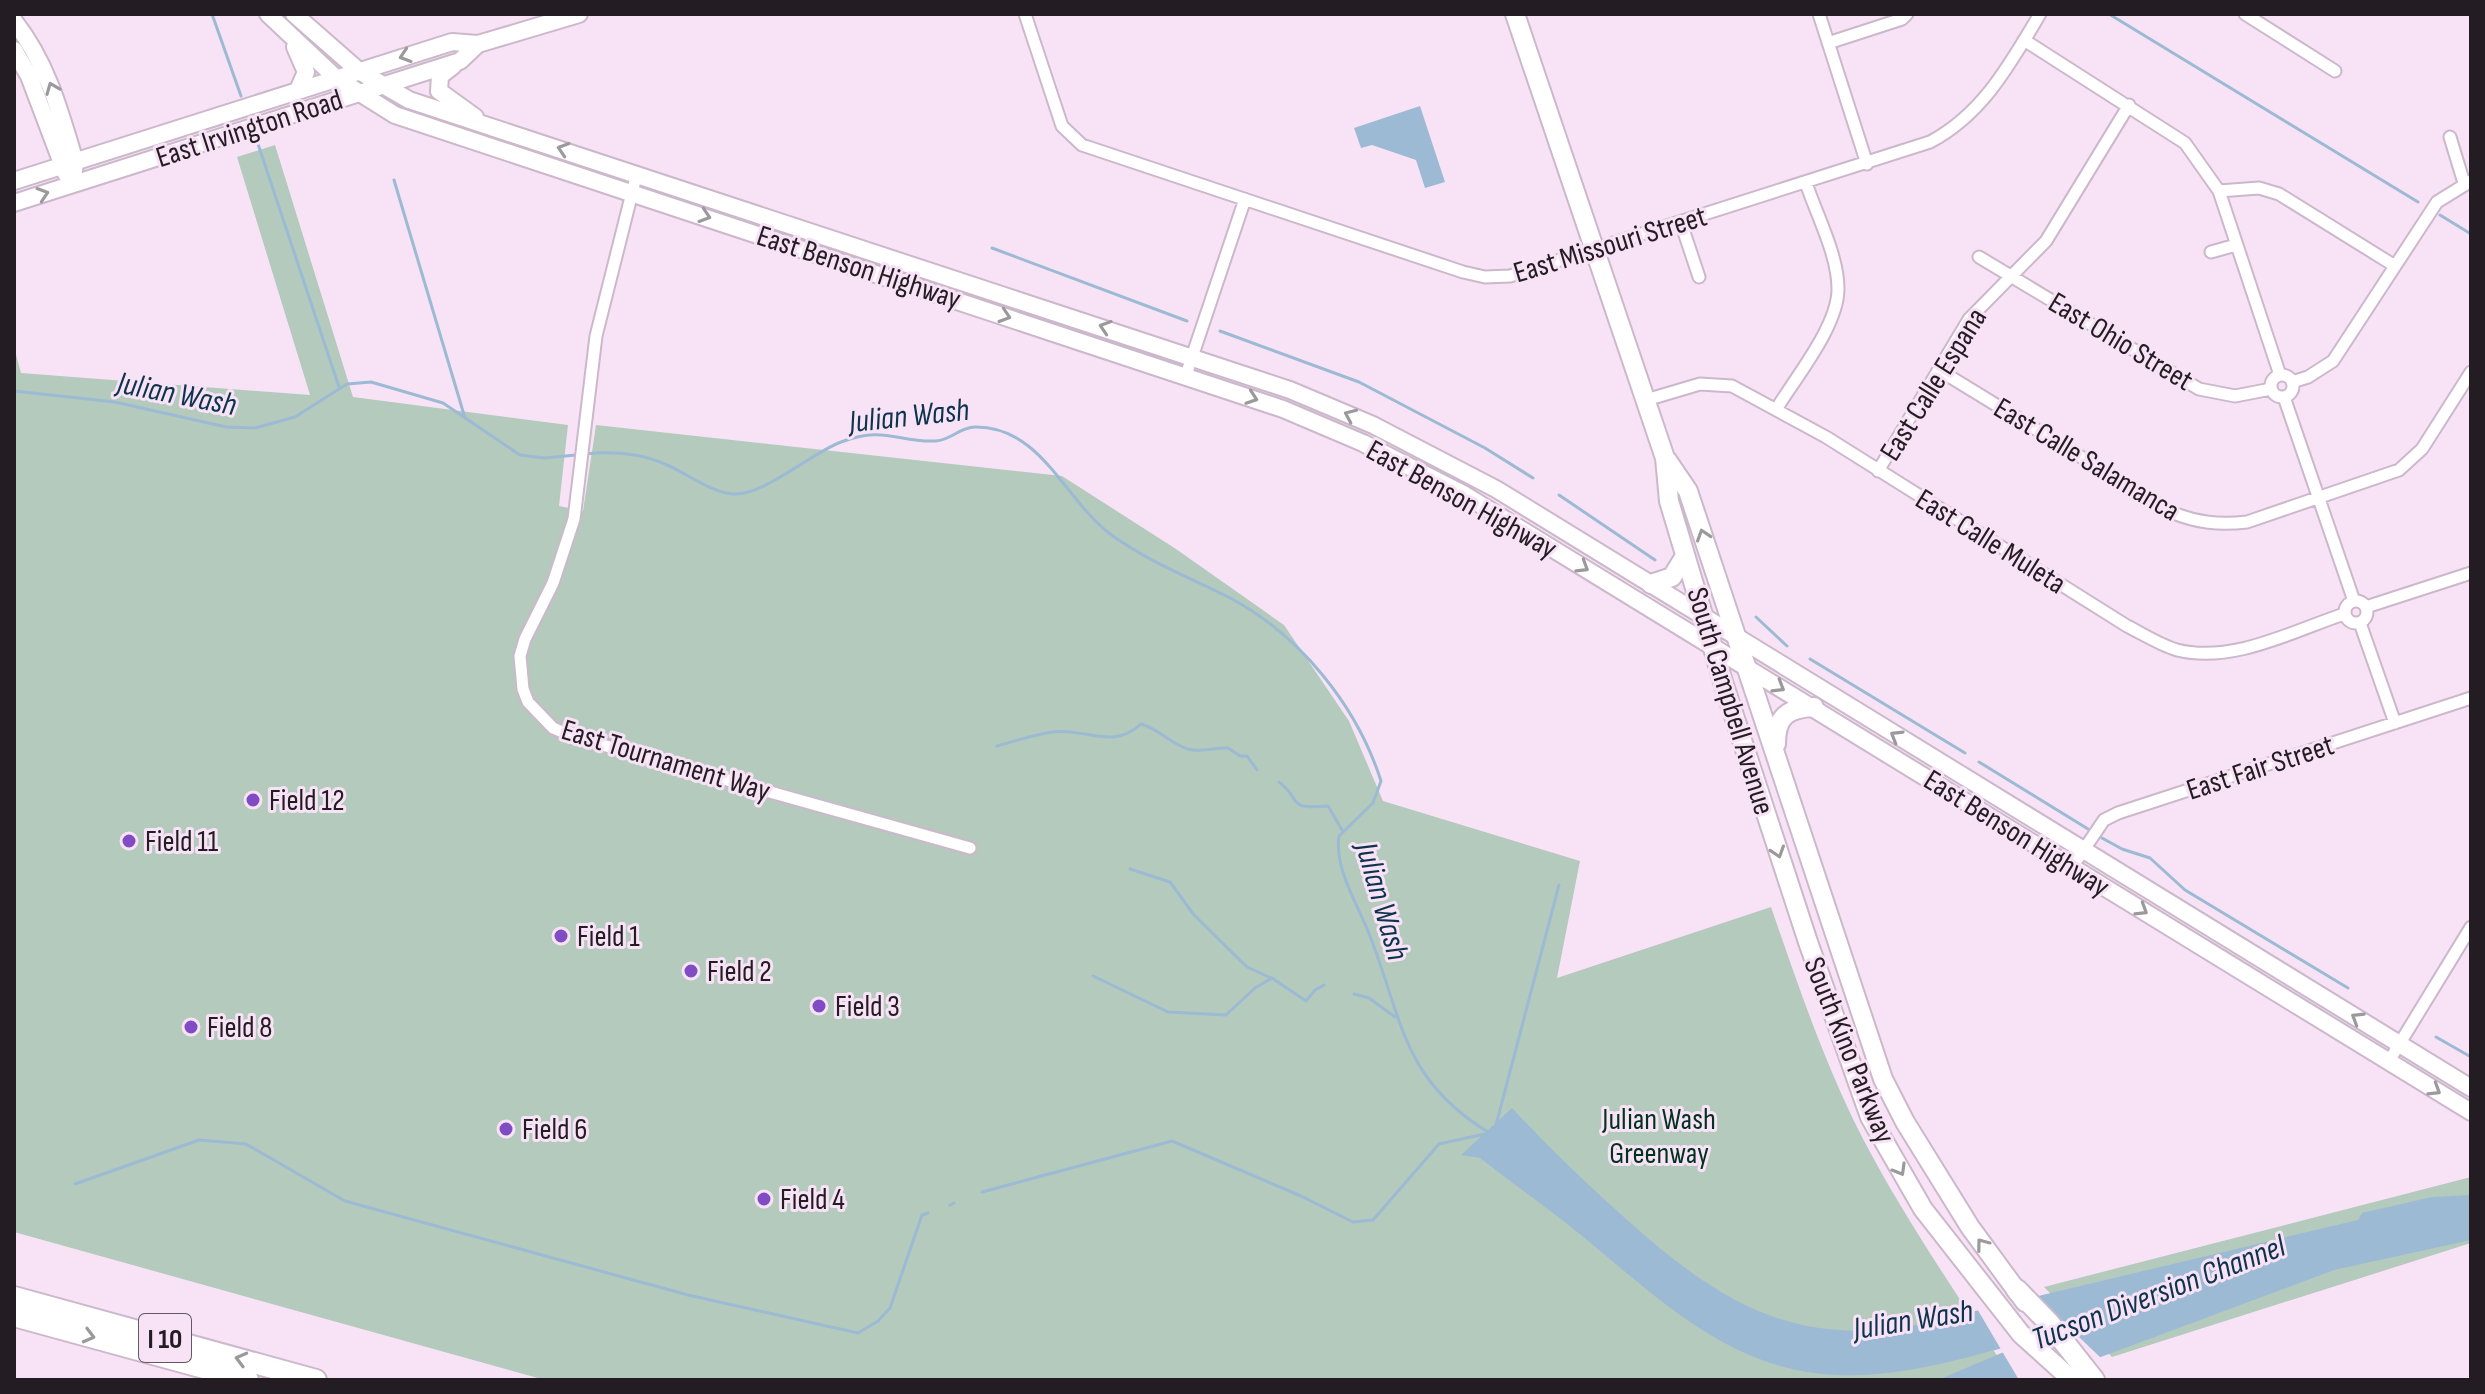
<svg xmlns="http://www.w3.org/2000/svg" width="2485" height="1394" font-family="'Sofia Sans Condensed',sans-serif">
	<rect width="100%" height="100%" fill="#f8e3f6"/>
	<path fill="#b4cabd" d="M275 145 353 397 568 425 559 506 583 511 596 425 1062 476 1176 549 1284 625 1349 721 1383 801 1580 861 1557 978 1771 907C1798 985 1824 1062 1861 1135 1905 1220 1961 1300 2013 1380H545L14 1232V347L21 373 310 395 237 157Z
		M2471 1177V1243L2112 1357 2044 1287Z"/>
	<path fill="#9cbad3" d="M1420 106 1445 182 1425 188 1416 160 1372 145 1361 148 1354 128Z
		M1512 1108C1548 1147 1586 1183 1626 1219 1716 1299 1790 1348 1916 1325L2358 1220 2362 1213 2432 1197 2471 1195V1240L2334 1270 2039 1380H1938L2032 1340C1975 1355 1919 1373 1860 1375 1741 1381 1665 1304 1581 1235 1548 1208 1513 1184 1480 1158L1461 1155Z"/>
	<path fill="#f8e3f6" d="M2034 1294 2102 1359 2049 1380H2019L1976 1307Z"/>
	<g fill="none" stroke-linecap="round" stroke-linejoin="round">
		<path stroke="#9cbad3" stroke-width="3" d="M212 14 241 96
			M2109 14 2418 202
			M258 144 339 387
			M394 180 465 418
			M2440 215 2471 234
			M992 248 1187 321
			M1220 331 1359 382 1485 448 1533 478
			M14 391 115 402 226 427 255 428 295 417 347 384 371 382 443 403 520 455 544 458 576 455
			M584 454C612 451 641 453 667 465 688 474 710 492 733 494 764 496 811 453 841 442 884 425 899 443 936 441 951 440 960 427 975 427 1042 426 1065 502 1113 536 1149 562 1191 578 1230 598 1300 635 1357 706 1381 781L1373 803 1339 836C1334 870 1359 906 1370 936 1403 1021 1402 1079 1488 1132
			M1559 495 1655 560
			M1756 617 1787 646
			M1810 659 1965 753
			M997 746C1015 741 1033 735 1052 732 1085 727 1112 751 1141 724 1159 729 1171 744 1188 749 1201 753 1215 747 1228 748L1240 756H1247L1257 770
			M1979 762 2088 829
			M1279 782C1303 800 1285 810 1328 806L1342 830
			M2102 838 2122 849 2150 858 2185 890 2348 988
			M1130 869 1170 882 1194 915 1247 967 1271 978
			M1093 976 1168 1012 1226 1015 1255 988 1272 978 1306 1001 1315 990 1324 985
			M1354 994 1369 998 1395 1017
			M2436 1037 2471 1057
			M1496 1125 1559 885
			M75 1184 199 1140 246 1144 345 1201 688 1295 858 1333 878 1321 890 1308 922 1215 928 1213
			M982 1192 1172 1141 1301 1196 1353 1222 1373 1220 1439 1144 1485 1134
			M950 1205 954 1203"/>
		<defs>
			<path id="minor" d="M1025 14 1062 126 1082 145 1463 272 1485 277 1510 276 1930 142C1983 114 2010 64 2040 14
				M1819 14 1867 164
				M2245 14 2335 71
				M2024 40 2185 143 2219 191 2280 375
				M1828 43 1902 19 1907 14
				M2450 137 2464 183
				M637 173 596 336 574 519 553 583 525 639 520 656 523 689 528 702 553 728 574 737 970 848
				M2219 191 2259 188 2279 194 2395 266
				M1681 223 1699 277
				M2211 252 2236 245
				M1979 257 2199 389 2235 396 2271 389
				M1939 370 2171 512C2197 523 2219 525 2247 522L2399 470 2422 449 2471 372
				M1186 375 1245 199
				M2271 386a11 11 0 1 1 22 0a11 11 0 1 1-22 0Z
				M2292 382 2308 377 2333 361 2437 202 2471 181
				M2284 397 2354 601
				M1646 400 1700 384 1732 386 1826 437 2127 626C2143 634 2160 645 2177 650 2232 664 2293 631 2344 614
				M1777 408C1796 377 1838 326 1838 289 1838 255 1817 216 1806 183
				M1878 471 1969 319 2046 241 2129 105
				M2345 612a11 11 0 1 1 22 0a11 11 0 1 1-22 0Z
				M2366 607 2471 573
				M2360 623 2395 723
				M2072 867 2104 820 2118 813 2471 698
				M2389 1061 2471 927"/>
			<path id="secondary" d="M268 14 336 78 395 115 1283 409 1363 443 1465 495 2471 1112
				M294 14 359 71 409 100 1290 390 1373 425 1496 489 2471 1088
				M14 21C47 63 60 111 75 162L74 171
				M295 47 306 72 298 90
				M14 50 29 76 66 174
				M453 66 440 76 439 91 475 117
				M14 181 452 42 478 44 579 14
				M14 203 460 61 478 44"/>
			<path id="primary" d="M1515 14 1665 458 1669 501 1724 685 1808 942 1870 1117 1923 1209 2021 1334 2072 1380
				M1667 460 1688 491 1883 1079 1905 1122 1970 1227 2025 1302
				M1651 584 1672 577 1685 556
				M1776 744C1776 717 1787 708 1814 707"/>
			<path id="motorway" d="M2017 1290 2049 1323 2094 1380
				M14 1297 316 1380
				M14 1316 248 1380"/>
		</defs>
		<use href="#minor" stroke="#ccb8cb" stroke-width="15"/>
		<use href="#secondary" stroke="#ccb8cb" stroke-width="20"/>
		<use href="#primary" stroke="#ccb8cb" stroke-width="22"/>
		<use href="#motorway" stroke="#ccb8cb" stroke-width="24"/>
		<use href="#minor" stroke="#fff" stroke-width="11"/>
		<use href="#secondary" stroke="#fff" stroke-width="16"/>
		<use href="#primary" stroke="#fff" stroke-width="18"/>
		<use href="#motorway" stroke="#fff" stroke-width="20"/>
	</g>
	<defs><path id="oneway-chevron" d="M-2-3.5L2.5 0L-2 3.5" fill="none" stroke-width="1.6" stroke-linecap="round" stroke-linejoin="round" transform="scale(2)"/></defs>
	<g stroke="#9c999c">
		<use href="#oneway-chevron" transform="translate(405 56) rotate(162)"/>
		<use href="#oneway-chevron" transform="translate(52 88) rotate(-112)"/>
		<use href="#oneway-chevron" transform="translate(563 149) rotate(-162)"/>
		<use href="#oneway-chevron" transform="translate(43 194) rotate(-18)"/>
		<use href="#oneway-chevron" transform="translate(705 216) rotate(18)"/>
		<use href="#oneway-chevron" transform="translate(1005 316) rotate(18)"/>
		<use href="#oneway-chevron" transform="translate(1105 327) rotate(-162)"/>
		<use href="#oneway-chevron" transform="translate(1252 398) rotate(19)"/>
		<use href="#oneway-chevron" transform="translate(1350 415) rotate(-156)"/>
		<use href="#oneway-chevron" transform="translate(1703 535) rotate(-108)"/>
		<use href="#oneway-chevron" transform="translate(1583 567) rotate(32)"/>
		<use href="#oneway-chevron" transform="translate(1779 687) rotate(31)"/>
		<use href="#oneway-chevron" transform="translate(1896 736) rotate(-149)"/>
		<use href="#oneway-chevron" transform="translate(1778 852) rotate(72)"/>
		<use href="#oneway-chevron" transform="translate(2142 910) rotate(32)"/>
		<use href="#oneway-chevron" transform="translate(2357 1018) rotate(-148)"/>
		<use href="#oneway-chevron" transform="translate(2435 1090) rotate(32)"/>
		<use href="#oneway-chevron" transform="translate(1900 1170) rotate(60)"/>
		<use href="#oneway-chevron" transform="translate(1982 1244) rotate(-127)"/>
		<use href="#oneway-chevron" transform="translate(89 1336) rotate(15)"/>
		<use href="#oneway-chevron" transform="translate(241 1359) rotate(-165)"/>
	</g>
	<g fill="#804cc4" stroke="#f8e3f6" stroke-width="3">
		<circle cx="253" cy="800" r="8"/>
		<circle cx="129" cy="841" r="8"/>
		<circle cx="561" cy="936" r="8"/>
		<circle cx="691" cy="971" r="8"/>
		<circle cx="819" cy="1006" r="8"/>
		<circle cx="191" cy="1027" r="8"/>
		<circle cx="506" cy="1129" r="8"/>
		<circle cx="764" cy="1199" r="8"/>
	</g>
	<g text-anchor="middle" stroke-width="6" stroke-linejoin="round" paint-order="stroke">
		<rect fill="#f8e3f6" stroke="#635862" stroke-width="2" x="139" y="1314" width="52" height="48" rx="6"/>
		<g font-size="28" font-weight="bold" fill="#231c23">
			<text x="165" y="1348">I 10</text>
		</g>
		<g font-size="30" fill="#231c23" stroke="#f8e3f6">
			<text transform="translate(249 128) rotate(-18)" y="10">East Irvington Road</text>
			<text transform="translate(1610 244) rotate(-17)" y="10">East Missouri Street</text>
			<text transform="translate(859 267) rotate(18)" y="10">East Benson Highway</text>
			<text transform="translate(2121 341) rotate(31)" y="10">East Ohio Street</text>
			<text transform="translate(1933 384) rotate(-58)" y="10">East Calle Espana</text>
			<text transform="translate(2087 459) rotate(31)" y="10">East Calle Salamanca</text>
			<text transform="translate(1462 499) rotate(29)" y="10">East Benson Highway</text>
			<text transform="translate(1991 541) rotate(32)" y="10">East Calle Muleta</text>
			<text transform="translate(1731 701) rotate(73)" y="10">South Campbell Avenue</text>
			<text transform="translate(666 760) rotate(17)" y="10">East Tournament Way</text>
			<text transform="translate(2260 767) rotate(-18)" y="10">East Fair Street</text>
			<text transform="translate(2017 833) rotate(32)" y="10">East Benson Highway</text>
			<text transform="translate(1850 1050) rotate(68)" y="10">South Kino Parkway</text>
		</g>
		<g font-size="30" fill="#231c23" stroke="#f8e3f6" text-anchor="start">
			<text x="269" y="810">Field 12</text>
			<text x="145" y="851">Field 11</text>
			<text x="577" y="946">Field 1</text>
			<text x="707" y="981">Field 2</text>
			<text x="835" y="1016">Field 3</text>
			<text x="207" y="1037">Field 8</text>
			<text x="522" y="1139">Field 6</text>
			<text x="780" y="1209">Field 4</text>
		</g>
		<g font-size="30" fill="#00321e" stroke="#f8e3f6">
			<text x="1659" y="1129">Julian Wash<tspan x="1659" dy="34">Greenway</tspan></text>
		</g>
		<g font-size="32" font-style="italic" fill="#0d334d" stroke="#f8e3f6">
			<text transform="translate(177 393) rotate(11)" y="11">Julian Wash</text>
			<text transform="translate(909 415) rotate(-6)" y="11">Julian Wash</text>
			<text transform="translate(1383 901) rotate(74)" y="11">Julian Wash</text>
			<text transform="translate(2158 1292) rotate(-21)" y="11">Tucson Diversion Channel</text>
			<text transform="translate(1913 1319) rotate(-9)" y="11">Julian Wash</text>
		</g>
	</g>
	<rect width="2485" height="1394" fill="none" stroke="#231c23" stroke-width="32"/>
</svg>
